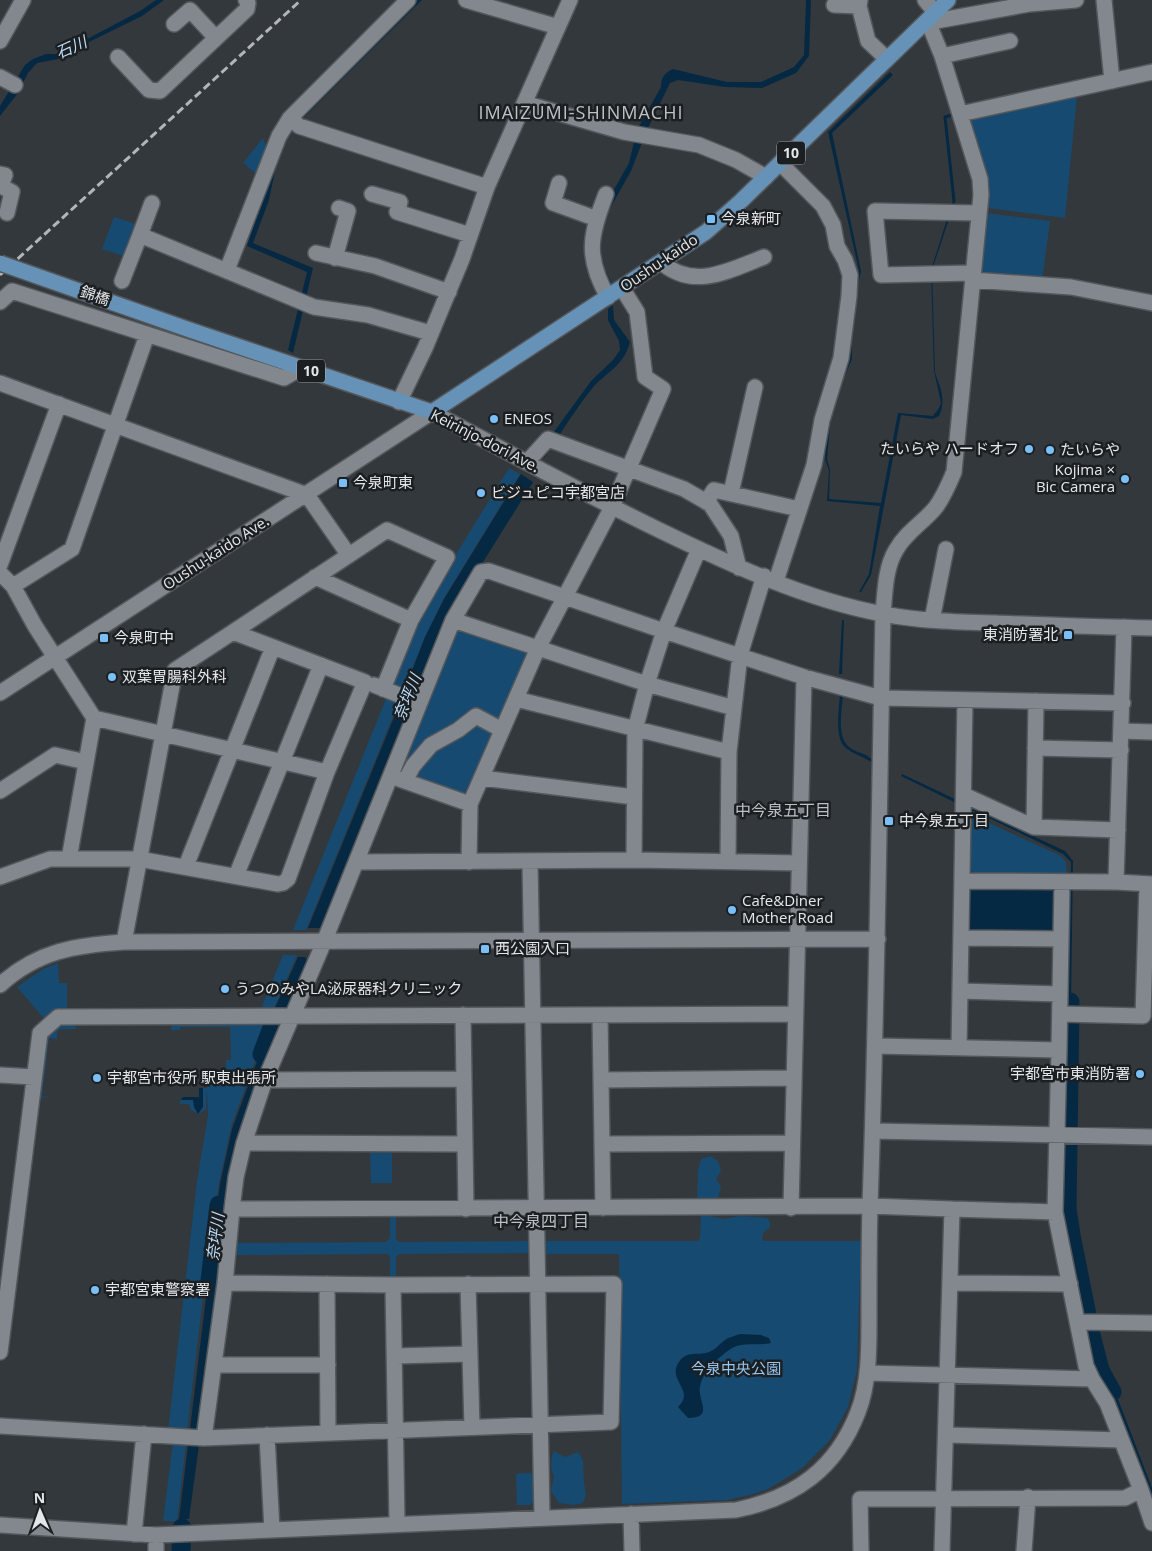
<svg xmlns="http://www.w3.org/2000/svg" width="1152" height="1551" font-family="'Open Sans','Noto Sans JP',sans-serif">
	<rect width="100%" height="100%" fill="#33383c"/>
	<path fill="#174a70" d="M1077 96 1065 218 988 208V176L970 117Z
		M263 138 266 146 259 176 243 163Z
		M986 213 1050 221 1042 281 979 276Z
		M114 217 136 224 124 256 102 249Z
		M509 468 520 474 444 598 425 637 405 686 419 692 412 710 398 704 306 930H293L414 629 428 600Z
		M462 629 528 650 531 656 501 724 476 712 403 774 401 771V763L455 632Z
		M474 722 494 734 462 798 409 779 425 755Z
		M972 815 1061 856 1066 862 1067 876 975 874 970 869Z
		M283 955H297L273 1011H260Z
		M58 963 59 983H67V1016L47 1022 17 987 43 969Z
		M270 1021 232 1124 219 1183 213 1230 227 1232 223 1266 207 1264 187 1432 168 1431 197 1181 208 1115 207 1090 206 1109 199 1114 191 1110 189 1104H180V1100H194V1107L198 1113 203 1107V1088H207V1078H217V1069H226V1060H231L230 1027H180V1030H171V1027L173 1024H230Z
		M61 1025H75L76 1029H60L57 1032V1039L49 1038 42 1096 50 1097 40 1098 47 1037Z
		M370 1153H392V1183H371Z
		M710 1156 718 1161 721 1171 716 1179 721 1186 717 1202 705 1203 697 1197 698 1171 701 1159Z
		M388 1213 396 1216V1239L399 1242 532 1241V1253L399 1254 396 1257V1277L398 1279 390 1278V1257L388 1254 237 1255 234 1256 236 1241 238 1243 386 1242 390 1238V1216Z
		M701 1213H709V1216L724 1219 740 1216 767 1218 770 1222V1228C764 1232 761 1233 763 1241H861L857 1370 848 1407 830 1440 801 1469 768 1489 753 1494 727 1500 622 1504 619 1254H546V1241H698L700 1238Z
		M173 1442 186 1443 177 1521H163Z
		M554 1451 565 1457 578 1452 583 1460 584 1483 586 1494 583 1503 573 1505 559 1503 551 1491 554 1476C550 1469 550 1458 554 1451Z
		M525 1473H530L534 1476C536 1488 539 1496 530 1505H517L516 1474Z"/>
	<path fill="#052943" d="M156 0H164L142 16 91 41 64 58 37 63 28 73 18 93 0 116V106L25 65 33 59 46 54H57L72 47 140 11Z
		M418 0H422L287 134 277 161 269 200 253 243 313 268 293 353 288 350 307 272 247 246 284 133Z
		M806 0H811L809 56 796 73 762 88 725 87 678 80 670 83 646 132 631 171 609 210 601 233 602 263 612 284 607 287 595 252 607 202 629 163 637 130 661 87C661 78 664 73 673 69L727 82H761L794 67 804 55Z
		M890 72 893 75 832 133 861 271 857 290 853 300V317L851 330 852 359 832 405 827 459 830 470 829 499 881 503 898 413 933 416 939 408 941 403 934 371 931 270 948 216H950L932 270 935 373C941 388 946 401 939 416L933 419 901 415 871 575 861 592H859L869 574 880 506 827 501 829 471 825 459 829 404 849 358V329L851 317V299L855 290 859 271 828 132Z
		M613 305 614 320 630 342C623 368 606 371 591 390 574 411 560 435 544 458L538 454 591 381 613 360 620 350 619 341 608 320V309Z
		M521 474 533 482 455 607 419 691 406 686 425 637 444 599Z
		M842 620H844L842 674H839Z
		M840 695H843C842 709 837 734 847 745 852 751 862 753 868 756L867 759C860 756 852 753 846 748 834 740 839 708 840 695Z
		M399 705 411 710 325 926 321 928H308Z
		M902 774 957 800 956 803 901 776Z
		M982 812 1065 851 1073 861 1071 1002H1068L1071 862 1063 854 981 814Z
		M971 885 1050 886 1056 893V929L1050 934H971L965 927V890Z
		M298 957H305L310 964 287 1010H274Z
		M269 1029H283L226 1231 214 1229 220 1184 232 1129Z
		M1068 1031H1070L1068 1113H1065Z
		M199 1088H203V1107L198 1114 194 1107 193 1100H181L183 1097H199Z
		M1067 1153H1070L1069 1210 1088 1311H1085L1067 1210Z
		M210 1265 223 1267 189 1519H179Z
		M1089 1332H1092L1099 1368 1119 1402 1152 1488V1497L1115 1401 1096 1368Z
		M740 1334 761 1335 769 1338 771 1343C758 1346 740 1341 729 1350 717 1359 703 1371 700 1386 697 1401 715 1417 688 1418L678 1407C696 1390 666 1380 679 1362 686 1351 696 1355 706 1353 715 1351 718 1345 725 1340 729 1337 735 1336 740 1334Z"/>
	<g fill="none" stroke-linecap="round" stroke-linejoin="round">
		<path stroke="#052943" stroke-width="3" d="M953 206 954 201 945 117 956 114
			M865 757 871 760
			M968 807 985 815"/>
		<path stroke="#052943" stroke-width="19" d="M1070 1002 1067 1209 1071 1235 1091 1335 1100 1370 1112 1392
			M262 1054 273 1025
			M209 1289 219 1205
			M181 1551 182 1528"/>
		<defs>
			<path id="minor" d="M860 0 859 6 868 41 887 59
				M925 0 935 12
				M1104 0 1112 81
				M834 5 859 6
				M925 23 1029 4 1076 0
				M174 24 190 10 216 38
				M558 27 570 0
				M0 41 23 0
				M942 56 1010 41
				M118 57 149 90 160 91 247 9 248 3 246 0
				M0 77 15 85
				M524 103 624 132 699 145 736 160 766 177
				M960 114 1152 72
				M290 118 299 126 487 187
				M0 174 5 175 1 186 12 192 7 213
				M559 183 553 203 597 219
				M372 194 400 202 397 212 470 235
				M606 194C590 235 585 257 608 297
				M140 235 152 203
				M316 253 375 266 449 292
				M335 258 348 211 339 208
				M661 262C694 291 730 270 764 257
				M227 270 279 136 290 118 408 0
				M973 273 881 275 875 211 979 213
				M972 280 1071 287 1152 303
				M122 281 140 235 314 307 368 315 430 333
				M0 302 12 291 284 378 301 368
				M0 383 307 495 348 554
				M399 402 425 348 462 259 487 187 558 27 466 0
				M527 462 548 439 684 489 710 504 731 536 739 568
				M731 493 755 387
				M706 502 714 490 799 509
				M0 565 59 404
				M0 573 13 586 35 626 94 718 327 772
				M315 577 411 620
				M776 581 814 465 822 420 841 358 849 296 850 275 845 260 837 246 833 225 823 206 780 163
				M13 586 72 549 147 335
				M453 620 647 684 734 708
				M932 620 946 549
				M1124 627 1116 882 1152 884
				M233 632 387 530 447 557 411 620 383 689
				M374 685 419 703
				M0 693 432 412C507 452 581 492 657 529 727 563 806 600 883 614 920 621 957 622 994 623 1047 625 1099 627 1152 628
				M516 699 729 752 740 655 764 576
				M1121 731 1152 732
				M1035 748 1121 750
				M396 778 470 804
				M482 778 634 797
				M405 781 413 766 431 745 458 730 476 716 502 730
				M0 791 55 755 86 762
				M964 795 1034 827 1036 701
				M1034 827 1118 830
				M69 859 94 718
				M634 860 635 730 647 684 664 631 699 549
				M728 861 729 752
				M356 862 634 860 799 863
				M469 862 470 804 538 648 612 507 663 389 645 377 637 312 622 288
				M530 862 542 1518
				M236 876 321 665
				M0 877 50 859H139L278 884 283 883 288 879 327 772 365 682 273 647 186 866
				M962 881 1116 882
				M961 938 1061 939
				M124 942 175 670 233 632 273 647
				M0 985C37 951 76 945 124 942L878 939
				M960 991 1060 994
				M1060 1014 1143 1016 1147 884
				M463 1015 466 1209
				M600 1015 603 1208
				M959 1048 965 700
				M1059 1050 1062 882
				M0 1075 34 1077
				M265 1080 464 1079
				M601 1080 793 1078
				M873 1131 1152 1137
				M244 1143 465 1144
				M602 1144 792 1143
				M791 1208 804 677
				M232 1209 870 1206 952 1209 942 1551
				M952 1209 1055 1212
				M950 1283 1070 1284
				M327 1284 328 1432
				M468 1284 472 1427
				M393 1285 397 1524
				M1078 1322 1152 1323
				M0 1352 40 1033 58 1017 795 1014
				M395 1356 470 1354
				M214 1365H328
				M867 1373 1092 1379
				M0 1426 204 1438 225 1283 232 1209 236 1177 244 1143 265 1080 324 942 453 620 481 572 489 571 664 631 804 677 881 698 1123 703
				M267 1435 272 1530
				M946 1435 1121 1440
				M204 1438 611 1422 614 1284 393 1285 225 1283
				M1141 1490 1152 1523
				M631 1514 632 1551
				M0 1525 156 1535 736 1510C795 1498 836 1469 858 1412 870 1382 869 1343 869 1311 869 1276 869 1240 870 1205 877 1008 879 811 883 614 885 593 885 568 896 550 906 532 924 522 936 507 944 496 949 484 954 472L981 195 980 179 942 56 931 29 925 23
				M134 1534 144 1434
				M156 1551V1535
				M861 1551 860 1499 1125 1498 1141 1490 1107 1403 1092 1379 1086 1366 1055 1212 1059 1050 875 1046
				M1024 1551 1028 1497"/>
			<path id="major" d="M190 330 432 412 706 232 741 201 948 0"/>
		</defs>
		<use href="#minor" stroke="#53575b" stroke-width="18"/>
		<use href="#major" stroke="#53575b" stroke-width="18"/>
		<use href="#minor" stroke="#82888e" stroke-width="15"/>
		<use href="#major" stroke="#6592b6" stroke-width="15"/>
		<path stroke="#b3b6b9" stroke-width="3" stroke-dasharray="8 4" stroke-linecap="butt" d="M0 275 301 0"/>
		<defs>
			<path id="major-bridge" d="M0 263 190 330"/>
		</defs>
		<use href="#major-bridge" stroke="#53575b" stroke-width="18" stroke-linecap="butt"/>
		<use href="#major-bridge" stroke="#6592b6" stroke-width="15"/>
	</g>
	<g fill="#7abff8" stroke="#1c1f21" stroke-width="2">
		<rect x="706" y="214" width="10" height="10" rx="2.5"/>
		<circle cx="494" cy="419" r="5"/>
		<circle cx="1029" cy="449" r="5"/>
		<circle cx="1050" cy="450" r="5"/>
		<circle cx="1125" cy="479" r="5"/>
		<rect x="338" y="478" width="10" height="10" rx="2.5"/>
		<circle cx="481" cy="493" r="5"/>
		<rect x="1063" y="630" width="10" height="10" rx="2.5"/>
		<rect x="99" y="633" width="10" height="10" rx="2.5"/>
		<circle cx="112" cy="677" r="5"/>
		<rect x="884" y="816" width="10" height="10" rx="2.5"/>
		<circle cx="732" cy="910" r="5"/>
		<rect x="480" y="944" width="10" height="10" rx="2.5"/>
		<circle cx="225" cy="989" r="5"/>
		<circle cx="1140" cy="1074" r="5"/>
		<circle cx="97" cy="1078" r="5"/>
		<circle cx="95" cy="1290" r="5"/>
	</g>
	<g text-anchor="middle" stroke-width="5" stroke-linejoin="round" paint-order="stroke">
		<g fill="#1c1f21" stroke="#a8abae" stroke-width="1">
			<rect x="777" y="141.5" width="28" height="23" rx="4"/>
			<rect x="297" y="359.5" width="28" height="23" rx="4"/>
		</g>
		<g font-size="14" font-weight="bold" fill="#e4e7ea">
			<text x="791" y="158">10</text>
			<text x="311" y="376">10</text>
		</g>
		<g font-size="15" fill="#e4e7ea" stroke="#1c1f21" text-anchor="start">
			<text x="721" y="224">今泉新町</text>
			<text x="504" y="424">ENEOS</text>
			<text x="1019" y="454" text-anchor="end">たいらや ハードオフ</text>
			<text x="1060" y="455">たいらや</text>
			<text x="1115" y="475" text-anchor="end">Kojima ×<tspan x="1115" dy="17">Bic Camera</tspan></text>
			<text x="353" y="488">今泉町東</text>
			<text x="491" y="498">ビジュピコ宇都宮店</text>
			<text x="1058" y="640" text-anchor="end">東消防署北</text>
			<text x="114" y="643">今泉町中</text>
			<text x="122" y="682">双葉胃腸科外科</text>
			<text x="899" y="826">中今泉五丁目</text>
			<text x="742" y="906">Cafe&amp;Diner<tspan x="742" dy="17">Mother Road</tspan></text>
			<text x="495" y="954">西公園入口</text>
			<text x="235" y="994">うつのみやLA泌尿器科クリニック</text>
			<text x="1130" y="1079" text-anchor="end">宇都宮市東消防署</text>
			<text x="107" y="1083">宇都宮市役所 駅東出張所</text>
			<text x="105" y="1295">宇都宮東警察署</text>
		</g>
		<g font-size="15" fill="#e4e7ea" stroke="#1c1f21">
			<text transform="translate(659 263) rotate(-34)" y="5">Oushu-kaido</text>
			<text transform="translate(95 296) rotate(19)" y="5">錦橋</text>
			<text transform="translate(485 441) rotate(27)" y="5">Keirinjo-dori Ave.</text>
			<text transform="translate(216 553) rotate(-33)" y="5">Oushu-kaido Ave.</text>
		</g>
		<g font-size="15" fill="#94c6f1" stroke="#1c1f21">
			<text x="736" y="1374">今泉中央公園</text>
		</g>
		<g font-size="16" font-style="italic" fill="#badbf8" stroke="#1c1f21">
			<text transform="translate(71 47) rotate(-24)" y="6">石川</text>
			<text transform="translate(407 697) rotate(-68)" y="6">奈坪川</text>
			<text transform="translate(215 1237) rotate(-83)" y="6">奈坪川</text>
		</g>
		<g font-size="16" fill="#bbc1c7" stroke="#1c1f21">
			<text x="783" y="816">中今泉五丁目</text>
			<text x="541" y="1227">中今泉四丁目</text>
		</g>
		<g font-size="18" letter-spacing="1" fill="#bbc1c7" stroke="#1c1f21">
			<text x="581" y="119">IMAIZUMI-SHINMACHI</text>
		</g>
	</g>
	<g transform="translate(40 1511) rotate(358)" stroke="#1c1f21" stroke-width="4" paint-order="stroke">
	<path d="M0-4L9 19L0 12L-9 19Z" fill="#e4e7ea"/>
	<text y="-8" font-size="14" font-weight="bold" text-anchor="middle" fill="#e4e7ea">N</text>
	</g>
</svg>
